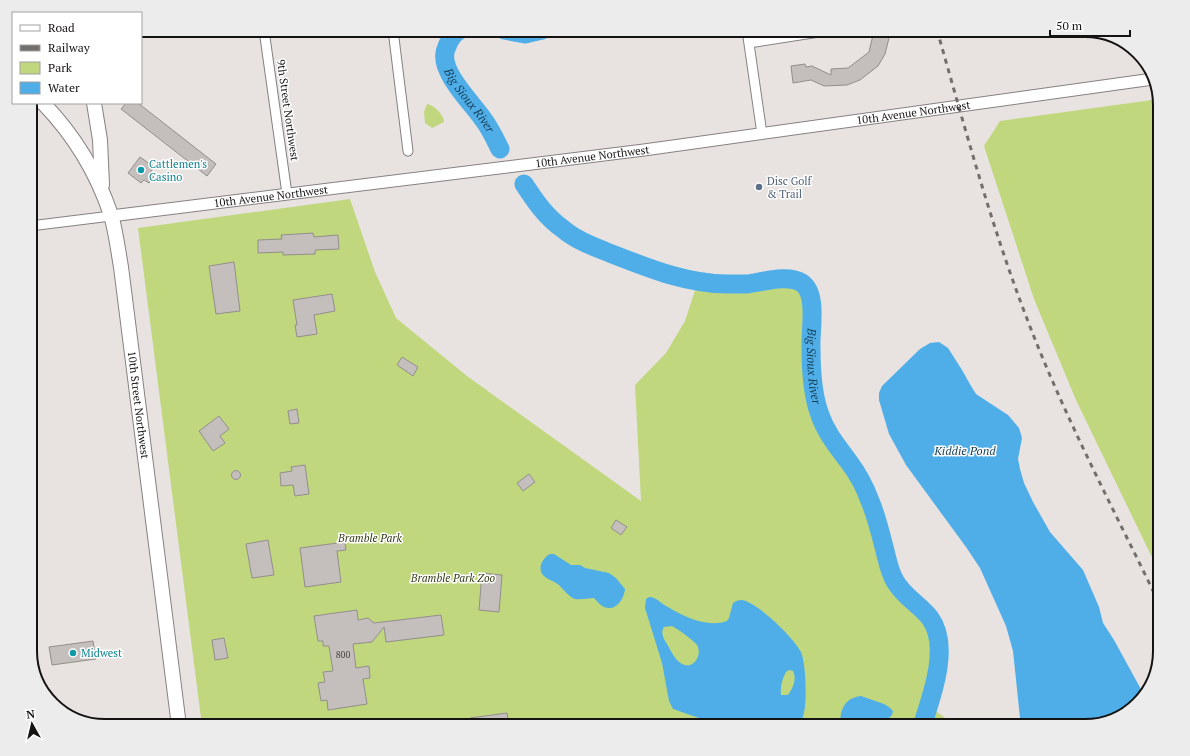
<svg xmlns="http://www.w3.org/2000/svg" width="1190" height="756" font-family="'PT Serif',serif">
	<rect width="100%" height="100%" fill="#e8e3e1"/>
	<path fill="#c1d77e" d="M1159 99 1160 105V574L1076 400 1034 299 984 146 1000 121Z
		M427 104C434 105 444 115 444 122L432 128 425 123 424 112Z
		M350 199 375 272 396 318 467 376 641 501 635 385 666 353 685 321 698 281C713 284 728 284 743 284 760 283 788 272 802 284 818 296 811 330 811 348 811 368 813 395 819 414 825 433 838 447 849 463 857 474 864 487 870 500 877 515 881 533 885 549 887 559 890 571 895 581 901 592 913 600 922 609 925 613 929 616 932 621 946 644 937 682 929 706L956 726H202L138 228Z"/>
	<path fill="#4faee8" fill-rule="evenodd" d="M939 342 948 348 962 370 971 386 976 394 1008 415 1019 428 1022 438 1018 459 1020 469 1024 483 1033 502 1050 532 1083 570 1099 607 1103 623 1114 640 1143 693 1144 696 1122 716 1085 726H1023L1020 718 1013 651 1006 626 980 568 966 547 906 465 889 434 879 400V393L882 386 920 349 930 343Z
		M550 554H554L571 565H580L585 568 609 573 616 578 625 589C624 599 616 612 604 607 600 605 597 601 594 598 588 598 581 600 575 599 569 597 563 589 559 585 554 581 549 580 545 577 536 570 542 558 550 554Z
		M649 597C657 597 661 604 668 607 684 617 708 628 727 621L729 618 733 603C736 601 738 600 742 600 757 602 794 638 801 652 806 663 808 708 802 719 801 721 798 724 796 726H722L673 709 669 701 662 663 645 608 646 599ZM672 626C678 629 693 640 697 645 703 655 693 670 682 664 675 660 671 651 667 644 664 639 660 633 664 627ZM789 670 793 671C797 679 793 688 788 695H781C780 688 782 679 786 672Z
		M861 696 884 704 889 707 893 711 892 715 881 726H840C840 710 844 698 861 696Z"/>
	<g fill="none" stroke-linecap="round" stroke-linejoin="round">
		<g stroke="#4faee8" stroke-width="19">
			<path id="s1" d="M460 30C455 32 450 39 448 44 447 47 445 50 445 53 441 73 472 103 483 119 490 128 495 139 500 149"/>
			<path d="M504 30 525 34 542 30"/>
			<path id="s2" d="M524 184C535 201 546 217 563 229 577 241 595 247 612 254 650 269 690 285 731 284 737 284 742 284 747 284 763 282 788 274 802 283 818 294 810 331 811 348 811 368 813 397 820 415 826 433 838 447 849 462 858 474 865 487 870 501 876 515 880 531 884 547 887 558 889 571 895 581 903 596 920 605 930 618 951 646 931 698 922 726"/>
		</g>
	</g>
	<path fill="#c4bfbd" stroke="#938e8c" d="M877 30H891L885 54 878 66 860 80 847 85 824 86 811 80 793 83 791 66 805 64 806 67 812 66 831 75V69L848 68 869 52 873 35H876Z
		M126 103H138L216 164 207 176 121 109Z
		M140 157 154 167 150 173 154 177 149 183 144 180 141 183 128 173Z
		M313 233 314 237 338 235 339 249 315 250V254L283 255V252L258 253V240L282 239 281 235Z
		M234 262 240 311 216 314 209 266Z
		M332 294 335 311 314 315 317 334 297 337 295 325H297L293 300Z
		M402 357 418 367 413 376 397 365Z
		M297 409 299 423 290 424 288 411Z
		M219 416 229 429 220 436 225 443 213 451 199 431Z
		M305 465 309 494 295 496 293 485 281 486 280 473 292 471 291 467Z
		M231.5 475a4.5 4.5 0 1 1 9 0a4.5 4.5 0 1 1-9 0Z
		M529 474 535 482 523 491 517 483Z
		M616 520 627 527 621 535 611 528Z
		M268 540 274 575 252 578 246 544Z
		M345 542 346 550 337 551 341 582 305 587 300 548Z
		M482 573 502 575 499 612 479 610Z
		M357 610 358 620 368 618 374 623 441 615 444 635 386 642 384 627 372 642 353 644 356 668 369 666 370 678 363 679 367 704 328 710 327 700 321 701 318 683 325 682 323 672 333 671 329 646H323V641H318L314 616Z
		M224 638 228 658 215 660 212 640Z
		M93 641 96 659 52 665 49 647Z
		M507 713 509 726H471L470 718Z"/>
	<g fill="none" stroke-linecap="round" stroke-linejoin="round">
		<defs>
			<path id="minor" d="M264 30 287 194
				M393 30 408 151
				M747 30 762 134
				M749 43 832 30
				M30 226 111 216"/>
			<g id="tertiary">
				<path id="s3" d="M111 216 644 150 1153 79"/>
			</g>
			<g id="primary">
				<path id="s4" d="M43 103C74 135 97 173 111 215 116 232 118 250 121 267L179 726"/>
				<path d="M94 103 100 140 102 185"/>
			</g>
		</defs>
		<use href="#minor" stroke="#868180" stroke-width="11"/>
		<use href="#tertiary" stroke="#868180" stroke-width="13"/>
		<use href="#primary" stroke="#868180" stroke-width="16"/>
		<use href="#minor" stroke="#fff" stroke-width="9"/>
		<use href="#tertiary" stroke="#fff" stroke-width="11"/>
		<use href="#primary" stroke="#fff" stroke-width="14"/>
		<path stroke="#726f6d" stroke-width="3" stroke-dasharray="5 5" stroke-linecap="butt" d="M937 30C965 128 992 229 1029 324 1066 420 1115 512 1160 605"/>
	</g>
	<g fill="#0f9aa8" stroke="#fff" stroke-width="1.5">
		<circle cx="141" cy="170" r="4"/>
		<circle cx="73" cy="653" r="4"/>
	</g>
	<circle fill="#5c6f8a" stroke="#fff" stroke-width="1.5" cx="759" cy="187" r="4"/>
	<g text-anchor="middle" stroke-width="3" stroke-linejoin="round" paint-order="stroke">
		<g font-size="9" fill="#413e3d">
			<text x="343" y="658">800</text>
		</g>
		<g font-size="11" fill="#151312" stroke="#fff">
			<text transform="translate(288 110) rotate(82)" y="4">9th Street Northwest</text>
			<text dy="4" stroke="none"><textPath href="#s3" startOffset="809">10th Avenue Northwest</textPath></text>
			<text dy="4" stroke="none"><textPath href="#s3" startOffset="485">10th Avenue Northwest</textPath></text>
			<text dy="4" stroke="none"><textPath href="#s3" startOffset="161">10th Avenue Northwest</textPath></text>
			<text dy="4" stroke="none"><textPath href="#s4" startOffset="324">10th Street Northwest</textPath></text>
		</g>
		<g font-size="11" fill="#0d838f" stroke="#fff" text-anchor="start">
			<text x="149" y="168">Cattlemen's<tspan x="149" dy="13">Casino</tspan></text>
			<text x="81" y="657">Midwest</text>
		</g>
		<g font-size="11" fill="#4e5e75" stroke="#fff" text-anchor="start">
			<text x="767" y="185">Disc Golf<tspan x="767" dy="13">&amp; Trail</tspan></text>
		</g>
		<g font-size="11" font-style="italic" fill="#323b14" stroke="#fff">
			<text x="370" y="542">Bramble Park</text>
			<text x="453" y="582">Bramble Park Zoo</text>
		</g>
		<g font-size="12" font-style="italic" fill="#163e56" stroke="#fff">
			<text dy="4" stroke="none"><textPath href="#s1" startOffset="83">Big Sioux River</textPath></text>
			<text dy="4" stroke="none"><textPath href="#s2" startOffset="397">Big Sioux River</textPath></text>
			<text x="965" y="455">Kiddie Pond</text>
		</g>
	</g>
	<path d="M0 0H1190V756H0ZM105 37H1085A68 68 0 0 1 1153 105V651A68 68 0 0 1 1085 719H105A68 68 0 0 1 37 651V105A68 68 0 0 1 105 37Z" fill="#ececec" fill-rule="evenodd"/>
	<path fill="none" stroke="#151312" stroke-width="2" d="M105 37H1085A68 68 0 0 1 1153 105V651A68 68 0 0 1 1085 719H105A68 68 0 0 1 37 651V105A68 68 0 0 1 105 37Z"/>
	<rect x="12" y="12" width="130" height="92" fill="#ffffff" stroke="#a1a1a0"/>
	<rect x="20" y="25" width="20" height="6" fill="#ffffff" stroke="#a1a1a0"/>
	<text x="48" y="32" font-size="12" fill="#151312">Road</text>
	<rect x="20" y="45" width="20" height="6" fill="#726f6d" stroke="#a1a1a0"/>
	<text x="48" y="52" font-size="12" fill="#151312">Railway</text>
	<rect x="20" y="62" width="20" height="12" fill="#c1d77e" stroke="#a1a1a0"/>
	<text x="48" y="72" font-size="12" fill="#151312">Park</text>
	<rect x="20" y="82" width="20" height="12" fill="#4faee8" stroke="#a1a1a0"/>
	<text x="48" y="92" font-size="12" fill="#151312">Water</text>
	<g transform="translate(32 724) rotate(352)" stroke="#ffffff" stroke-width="3" paint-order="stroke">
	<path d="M0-3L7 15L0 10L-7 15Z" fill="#151312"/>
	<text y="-6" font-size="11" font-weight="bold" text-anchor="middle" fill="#151312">N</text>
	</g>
	<path d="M1050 30v6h80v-6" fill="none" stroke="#151312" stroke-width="2"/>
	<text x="1056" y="30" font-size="12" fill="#151312" stroke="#ffffff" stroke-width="3" paint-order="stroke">50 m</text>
</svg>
